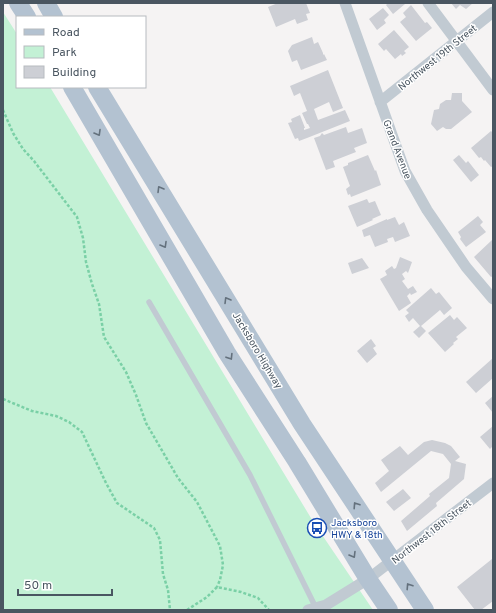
<svg xmlns="http://www.w3.org/2000/svg" width="496" height="613" font-family="Overpass,sans-serif">
	<rect width="100%" height="100%" fill="#f5f3f3"/>
	<path fill="#c3f1d5" d="M3 12 17 34V87H50L314 523 373 610H3Z"/>
	<path fill="#cdcfd5" d="M278 3H306L310 13 306 14 308 20 297 24 295 19 276 27 268 7Z
		M388 3H405V4L393 14 386 5Z
		M451 3H473L466 9 460 5 456 9Z
		M411 5 425 23 427 22 432 28 416 41 400 22 406 17 403 13Z
		M383 8 389 15 384 20 386 23 377 30 369 19Z
		M394 30 409 47 404 51 406 53 402 56 401 54 395 59 386 49 384 51 378 44Z
		M312 37 314 44 318 42 323 53V55L324 54 327 60 301 70 297 60 292 62 288 51 292 45Z
		M328 70 343 108 333 112 329 102 314 109 318 120 345 110 350 121 307 138 299 141 298 138 295 139 288 123 292 122 291 119 300 115 305 128H304V130L310 128 308 124H307L302 113 307 111 300 93 294 96 290 86Z
		M452 93H462V101L472 112 451 129H446L443 127 437 131 431 124 434 110 439 109 440 104 446 100H451Z
		M346 127 348 133 362 128 367 143 354 148 356 152 333 161 335 167 326 170 314 138 320 136 322 133 324 135Z
		M491 131 493 133V166L491 167 485 160 484 161 481 157 479 158 471 148Z
		M368 155 375 171 376 170 381 185 351 197 350 194 348 195 346 189 350 186 343 167 348 165V163Z
		M459 155 466 163 468 161 479 175 471 182 453 160Z
		M367 199 369 203 375 201 381 215 372 219 373 220 357 227 348 206Z
		M478 216 483 222 480 225 486 232 466 247 460 239 461 237 458 232Z
		M395 217 399 225 404 222 410 236 395 242 393 237 387 239 388 242 375 247 370 235 364 237 362 230 387 219V220Z
		M492 240 493 276 491 277 474 257Z
		M400 257 412 262 408 273 406 271 402 274 405 279 402 281 408 289 413 286 417 292 411 295 410 293 407 296 411 303 399 311 380 279 387 275 385 271 392 266 394 269 396 268Z
		M362 258 369 268 352 274 348 263Z
		M431 288 436 294 439 292 452 308 444 315 440 310 421 326 426 331 419 338 413 332 420 326 413 318 409 322 405 316 409 313 406 310Z
		M450 315 454 320 457 317 467 328 456 337 458 339 453 343 454 344 445 352 428 333Z
		M371 339 376 346 373 348 377 354 367 363 357 351Z
		M493 358V378L476 393 466 382Z
		M493 396V413L485 403Z
		M493 426V449L492 447 490 449 480 437Z
		M432 440 445 443 451 446 460 457 455 461 466 464 464 479 436 503 437 506 407 531 401 521 430 496 429 494 449 478 451 464 443 454 431 451 381 492 375 483 389 471 381 460 400 446 408 455 424 442Z
		M403 489 411 498 394 511 386 502Z
		M492 559 493 560V601L481 610H475L457 587Z"/>
	<g fill="none" stroke-linecap="round" stroke-linejoin="round">
		<path stroke="#7ad0a6" stroke-width="2.5" stroke-dasharray="3 2" stroke-linecap="butt" d="M3 110 13 133 23 149 34 161 77 217 83 238 86 262 92 284 99 304 104 337 126 372 136 395 146 423 178 478 197 502 220 546 223 565 220 580 217 587
			M3 399 32 411 56 416 69 422 82 432 106 483 117 503 154 528 160 540 163 574 168 590 170 610
			M187 610 207 597 217 587 241 592 258 598 269 610"/>
		<path stroke="#c1cad2" stroke-width="5.5" d="M149 302 250 475 316 608"/>
		<path stroke="#c1cad2" stroke-width="11" d="M345 3 405 171 427 210 466 267 493 299
			M428 3 493 90
			M380 102 493 12
			M308 610 326 605 368 579 493 483"/>
		<path stroke="#b3c2d1" stroke-width="18" d="M18 3 27 17
			M46 3 54 17
			M72 87 227 353 297 462 368 579 389 610
			M97 87 302 424 425 610"/>
	</g>
	<defs><path id="oneway-chevron" d="M-2-3.5L2.5 0L-2 3.5" fill="none" stroke-width="1.6" stroke-linecap="round" stroke-linejoin="round"/></defs>
	<g stroke="#64717d">
		<use href="#oneway-chevron" transform="translate(98 133) rotate(60)"/>
		<use href="#oneway-chevron" transform="translate(160 189) rotate(-121)"/>
		<use href="#oneway-chevron" transform="translate(164 245) rotate(60)"/>
		<use href="#oneway-chevron" transform="translate(227 300) rotate(-121)"/>
		<use href="#oneway-chevron" transform="translate(230 357) rotate(58)"/>
		<use href="#oneway-chevron" transform="translate(356 505) rotate(-123)"/>
		<use href="#oneway-chevron" transform="translate(353 555) rotate(59)"/>
		<use href="#oneway-chevron" transform="translate(409 586) rotate(-123)"/>
	</g>
	<defs>
		<symbol id="bus-ring" viewBox="-11 -11 22 22"><circle r="9.5" fill="#fff" stroke="#1a4fb4" stroke-width="1.5"/><path d="M-5-6H5V4H4V6H2V4H-2V6H-4V4H-5ZM-3.5-4V0h7V-4ZM-3.5 1.2v1.5H-2V1.2ZM2 1.2v1.5H3.5V1.2Z" fill="#1a4fb4"/></symbol>
	</defs>
	<g fill-rule="evenodd">
		<use href="#bus-ring" x="306" y="517" width="22" height="22"/>
	</g>
	<g text-anchor="middle" stroke-width="3" stroke-linejoin="round" paint-order="stroke">
		<g font-size="10" fill="#4a5661" stroke="#fff">
			<text transform="translate(437 57) rotate(-39)" y="4">Northwest 19th Street</text>
			<text transform="translate(398 149) rotate(69)" y="4">Grand Avenue</text>
			<text transform="translate(258 350) rotate(59)" y="4">Jacksboro Highway</text>
			<text transform="translate(431 531) rotate(-38)" y="4">Northwest 18th Street</text>
		</g>
		<g font-size="10" fill="#164399" stroke="#fff" text-anchor="start">
			<text x="331" y="526">Jacksboro<tspan x="331" dy="12">HWY &amp; 18th</tspan></text>
		</g>
	</g>
	<rect width="496" height="613" fill="none" stroke="#4a5661" stroke-width="8"/>
	<rect x="16" y="16" width="130" height="72" fill="#ffffff" stroke="#b7bbc0"/>
	<rect x="24" y="29" width="20" height="6" fill="#b3c2d1" stroke="#b7bbc0"/>
	<text x="52" y="36" font-size="12" fill="#4a5661">Road</text>
	<rect x="24" y="46" width="20" height="12" fill="#c3f1d5" stroke="#b7bbc0"/>
	<text x="52" y="56" font-size="12" fill="#4a5661">Park</text>
	<rect x="24" y="66" width="20" height="12" fill="#cdcfd5" stroke="#b7bbc0"/>
	<text x="52" y="76" font-size="12" fill="#4a5661">Building</text>
	<path d="M18 589v6h94v-6" fill="none" stroke="#4a5661" stroke-width="2"/>
	<text x="24" y="589" font-size="12" fill="#4a5661" stroke="#ffffff" stroke-width="3" paint-order="stroke">50 m</text>
</svg>
